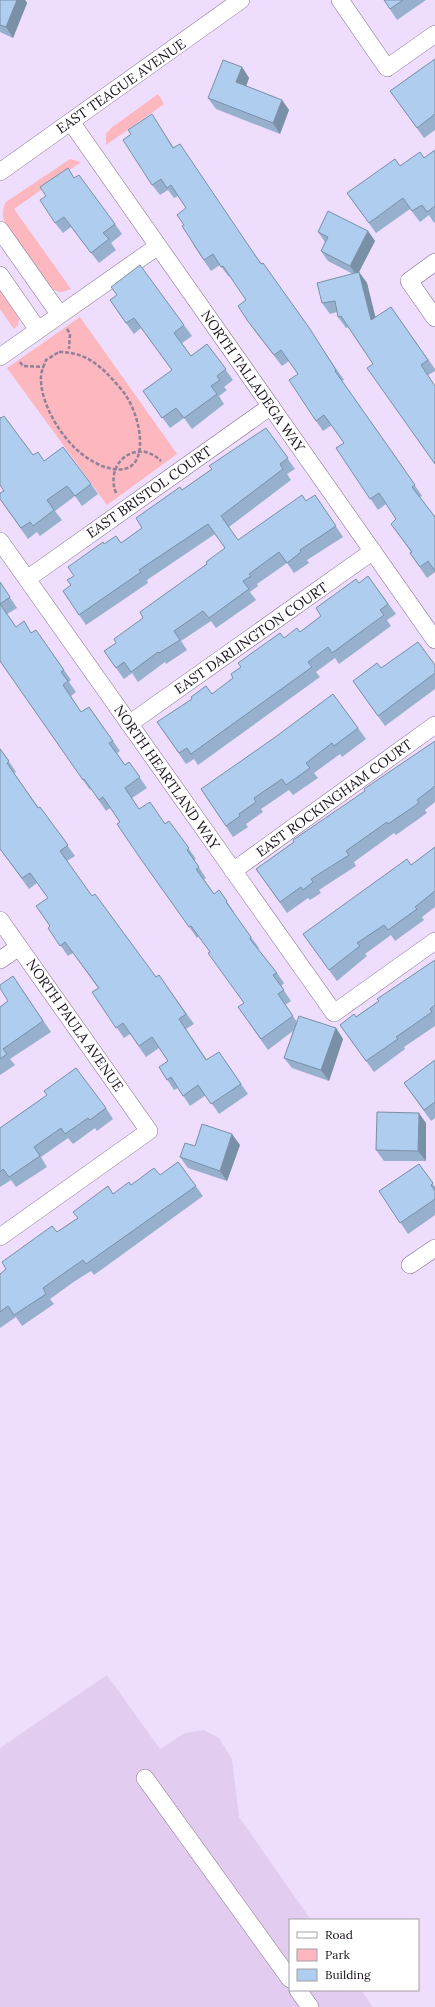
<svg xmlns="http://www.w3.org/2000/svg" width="435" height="2007" font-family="Lora,serif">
	<rect width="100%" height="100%" fill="#efddfd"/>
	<path fill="#e2cdf0" d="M107 1675 160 1749 185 1733 204 1730 219 1738 232 1759 239 1817 311 1920H290V1990H361L373 2007H0V1748Z"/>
	<path fill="#fcb7bf" d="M158 94 164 104 106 145V134L111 128Z
		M70 159 81 162 14 209 71 289C63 292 59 294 51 288L4 221C2 214 3 208 6 202Z
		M0 290 19 319 18 325 14 329 0 309Z
		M80 317 177 454 107 505 7 368Z"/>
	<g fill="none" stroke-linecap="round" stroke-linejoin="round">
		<defs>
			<path id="minor" d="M340 0 387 68 435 34
				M71 122 435 640
				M0 172 241 0
				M0 230 60 315
				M435 262 409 281 435 318
				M0 275 38 330
				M0 357 158 246
				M0 541 334 1013 435 941
				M27 579 271 406
				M129 724 373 551
				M233 871 435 725
				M0 920 149 1131 0 1237
				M0 960 19 947
				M410 1265 435 1248
				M145 1778 290 1979
				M298 1990 310 2007"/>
		</defs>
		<use href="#minor" stroke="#826d90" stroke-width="18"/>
		<path stroke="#8e8198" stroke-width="2.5" stroke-dasharray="4 2" stroke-linecap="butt" d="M67 329 70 334 69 349
			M59 352C88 352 103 368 121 389 132 402 139 422 140 439 142 486 98 470 76 449 59 433 40 402 41 377 41 372 44 365 46 360Z
			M20 362 23 366 44 367
			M116 493C104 463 137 437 161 461"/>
		<use href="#minor" stroke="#fff" stroke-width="17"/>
	</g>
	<path fill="#96b0ce" d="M0 0H25L27 3 13 38 0 32Z
		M384 0H426L397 20Z
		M435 59V130L424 138 390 91Z
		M242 67 249 78 246 86 282 100 289 110 280 134 216 109 208 98Z
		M159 125 174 148 262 264 263 263 344 380 342 381 397 459 422 496 420 497 435 517V572L427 578 410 553 411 552 391 524 396 519 386 504 378 510 336 448 344 443 332 425 323 431 316 421 298 374 289 361 282 366 254 330 238 306 246 300 230 276 229 277 220 265 211 271 194 246 184 225 186 208 178 196 174 198 168 190 160 195 152 185Z
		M435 150V222L434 223 429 215 420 222 410 209 376 233 347 193 400 166 424 158Z
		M75 178 115 224 122 234 111 243 116 250 99 263 71 227 63 233 55 223Z
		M368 231 375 241 359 272 367 283 375 318 391 307 435 369V371L428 375 373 364 348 327 346 328 338 317 337 312 330 314 322 303 353 274 328 261 321 251 325 242 318 232Z
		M117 311 184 325 192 336 182 343 191 356 207 344 233 380 224 387 227 390 219 396 224 404 192 429 184 418 170 428 143 391 172 370 141 328 134 334Z
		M266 428 295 469 287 474 291 480 229 527 238 540 306 501 315 495 343 537 307 560 309 563 294 573 287 563 257 584 258 586 250 592 256 600 216 628 211 621 181 641 187 650 166 664 165 662 138 682 132 673 124 679 104 651 116 643 143 618 225 548 215 534 147 580 148 583 86 625 63 591 71 585 74 576 104 544 121 543 142 528 182 490 212 469Z
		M33 455 91 484 98 494 82 506 75 496 55 511 62 520 40 536 37 532 28 539 0 499 4 491Z
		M368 576 396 614 387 620 391 626 339 664 335 658 316 672 320 677 198 765 194 759 186 764 157 722 212 694 233 678 284 638 300 632 321 616 359 583Z
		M0 582 17 608 7 614 16 627 32 633 36 630 71 680 69 682 76 692 71 696 81 712 89 707 120 751 117 753 125 765 129 762 147 788 132 798 139 809 165 823 169 821 196 859 194 860 206 878 204 879 214 894 219 890 234 912 233 913 259 948 258 949 277 973 284 983 281 986 291 1001 285 1005 297 1022 336 1028 343 1039 329 1081 292 1068 284 1058 293 1031 268 1050 238 1007 244 1003 210 952 199 936 197 938 138 855 120 822 110 808 106 811 91 789 90 790 0 661Z
		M435 665V689L385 726 353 681 381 668Z
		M358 728 366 739 342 757 340 754 314 773 318 778 293 795 289 790 261 809 263 812 246 824 248 827 233 837 201 789Z
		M435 741V802L425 810 427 813 396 835 394 833 354 862 356 866 319 890 321 893 310 900 308 898 287 913 256 869Z
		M0 748 16 772 14 773 39 808 40 807 75 856 67 861 92 896 156 977 159 975 194 1024 186 1029 207 1060 219 1052 248 1094 219 1114 206 1095 190 1106 178 1088 174 1090 159 1067 168 1061 159 1048 146 1057 130 1034 124 1038 92 992 98 988 73 953 68 956 48 928 50 926 48 898 37 883 29 889 0 849Z
		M435 847V907L422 917 424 920 395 941 391 935 365 954 367 956 337 981 303 934 411 865Z
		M435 960V1026L404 1047 405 1049 374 1072 340 1025 356 1017Z
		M13 976 51 1032 10 1059 15 1065 0 1075V1007L8 1001Z
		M435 1060V1118L431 1121 404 1083Z
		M47 1095 106 1108 113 1119 97 1131 95 1128 73 1144 68 1138 41 1157 47 1167 16 1187 11 1180 0 1187V1128Z
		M426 1123V1161H384L376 1150Z
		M240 1145 227 1181 188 1168 180 1157Z
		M178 1162 203 1196 94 1275 91 1271 75 1281 50 1299 54 1304 22 1326 16 1317 0 1328V1274L57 1232 113 1194 131 1185 160 1175Z
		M419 1164 435 1187V1215L408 1234 379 1191Z"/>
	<path fill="#7a90a7" d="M17 0H25L27 3 13 38 6 27Z
		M242 67 249 78 244 92 236 82Z
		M282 100 289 110 280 134 273 123Z
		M368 231 375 241 359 272 367 283 379 331 371 320 357 276 350 266Z
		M336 1028 343 1039 329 1081 321 1070Z
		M419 1113 426 1123V1161L418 1151Z
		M232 1134 240 1145 227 1181 220 1171Z"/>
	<path fill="#aecdef" stroke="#7a90a7" d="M0 0H17L6 27 0 25Z
		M384 0H403L390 9Z
		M435 59V114L417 128 390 91Z
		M223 60 242 67 236 82 282 100 273 123 208 98Z
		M152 114 173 148 180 144 261 264 263 263 310 329 336 370 335 371 397 459 415 485 412 487 435 517V571L428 561 420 567 410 553 412 552 391 524 396 519 379 493 370 499 336 448 344 443 324 415 316 421 289 380 298 374 281 350 274 355 247 320 238 306 246 300 223 266 221 267 213 254 204 260 182 226 184 225 177 215 186 208 171 185 167 188 161 179 152 185 123 140 131 134 128 130Z
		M435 150V206L427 212 422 205 412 211 403 198 369 223 347 193 395 159 400 166 420 152 424 158Z
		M68 168 74 178 79 175 115 224 103 233 109 239 91 253 64 217 55 223 40 200 46 196 40 187Z
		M328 211 368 231 350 266 321 251 328 237 318 232Z
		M140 265 184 325 174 333 191 356 207 344 226 369 217 376 220 380 211 386 217 394 184 418 176 408 162 418 143 391 172 370 134 318 126 323 110 300 117 295 111 287Z
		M359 272 371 320 391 307 428 360 421 365 435 386V464L367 368 373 364 341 316 338 317 335 301 322 303 317 283Z
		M4 416 33 455 38 452 44 461 63 447 91 484 75 496 67 486 47 500 54 510 33 526 30 522 21 528 0 499V493L4 491 0 485V417L1 418Z
		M266 428 288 458 280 464 283 469 221 516 238 540 302 495 306 501 315 495 336 526 300 550 301 552 287 563 279 552 249 574 251 576 243 581 249 589 209 618 203 611 174 631 180 640 159 653 158 652 131 672 124 662 116 668 104 651 116 643 114 639 143 618 140 612 207 564 206 562 225 548 208 524 139 570 141 572 79 615 63 591 71 585 67 580 74 576 68 567 103 542 104 544 116 536 121 543 142 528 136 518 180 487 182 490 212 469 209 466Z
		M368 576 388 604 380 610 384 615 332 653 328 647 308 662 312 667 191 754 187 748 179 753 157 722 192 699 191 697 206 686 212 694 233 678 231 674 241 667 238 663 280 633 284 638 297 628 300 632 321 616 316 608 356 579 359 583Z
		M0 582 10 597 0 604 16 627 24 621 31 633 36 630 64 670 61 672 68 681 63 685 81 712 89 707 113 741 109 743 125 765 129 762 140 777 125 788 139 809 150 802 165 824 169 821 189 848 187 850 199 867 196 869 214 894 219 890 227 901 226 902 251 937 250 939 277 973 273 975 284 990 278 994 293 1016 261 1039 238 1007 244 1003 208 953 210 952 191 926 189 927 138 855 117 824 120 822 103 797 99 800 84 779 83 780 0 661Z
		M418 642 435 665V673L378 716 353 681 377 663 381 668Z
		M333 694 358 728 334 746 332 743 306 763 310 768 286 785 282 779 254 798 256 802 239 814 240 816 226 826 201 789 274 738Z
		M435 741V786L417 800 419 803 388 824 387 822 346 851 349 855 311 879 313 882 303 890 301 887 280 902 256 869 294 842 293 840 365 791 364 789Z
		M0 749 9 761 7 763 38 808 40 807 68 845 60 851 92 896 95 894 156 977 159 975 186 1014 179 1019 206 1060 219 1052 241 1084 211 1104 198 1085 183 1096 171 1077 167 1080 159 1067 168 1061 152 1037 139 1046 123 1023 116 1028 92 992 99 988 65 942 60 946 48 928 50 926 36 906 48 898 30 873 22 878 0 849Z
		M435 847V891L415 907 417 909 388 930 384 925 357 943 360 946 329 970 303 934 407 859 411 865Z
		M435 960V1005L430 1009 432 1012 396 1037 398 1039 366 1061 340 1025 354 1014 356 1017 379 1001 377 999Z
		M13 976 43 1021 3 1049 7 1054 0 1059V1007L8 1001 0 988V985Z
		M299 1016 336 1028 321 1070 284 1058Z
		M435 1060V1102L424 1110 404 1083Z
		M76 1068 106 1108 90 1120 88 1118 65 1134 61 1128 34 1147 40 1156 9 1177 3 1169 0 1172V1128L47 1095 44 1091Z
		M377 1112 419 1113 418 1151 376 1150Z
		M202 1124 232 1134 220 1171 180 1157 185 1143 195 1146Z
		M178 1162 196 1186 86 1264 83 1260 67 1271 43 1288 46 1294 14 1315 8 1306 0 1312V1274L6 1269 2 1262 52 1226 57 1232 78 1218 73 1212 108 1186 113 1194 129 1182 131 1185 154 1168 160 1175Z
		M419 1164 433 1183 431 1185 435 1191V1199L400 1223 379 1191Z"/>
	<g text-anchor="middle" stroke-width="3" stroke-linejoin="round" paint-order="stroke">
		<g font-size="14" fill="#170f1c" stroke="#fff">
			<text transform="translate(121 86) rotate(-35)" y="5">EAST TEAGUE AVENUE</text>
			<text transform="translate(253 381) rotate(55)" y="5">NORTH TALLADEGA WAY</text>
			<text transform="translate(149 492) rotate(-35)" y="5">EAST BRISTOL COURT</text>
			<text transform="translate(251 638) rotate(-35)" y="5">EAST DARLINGTON COURT</text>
			<text transform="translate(167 777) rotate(55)" y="5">NORTH HEARTLAND WAY</text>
			<text transform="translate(334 798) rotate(-36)" y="5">EAST ROCKINGHAM COURT</text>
			<text transform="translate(75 1025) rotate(55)" y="5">NORTH PAULA AVENUE</text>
		</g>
	</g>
	<rect x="289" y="1919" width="130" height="72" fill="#ffffff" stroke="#a29fa4"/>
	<rect x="297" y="1932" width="20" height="6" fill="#ffffff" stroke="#a29fa4"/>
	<text x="325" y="1939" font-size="12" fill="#170f1c">Road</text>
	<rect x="297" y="1949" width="20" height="12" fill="#fcb7bf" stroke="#a29fa4"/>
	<text x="325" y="1959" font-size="12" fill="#170f1c">Park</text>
	<rect x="297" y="1969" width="20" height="12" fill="#aecdef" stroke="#a29fa4"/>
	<text x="325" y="1979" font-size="12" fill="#170f1c">Building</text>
</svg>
